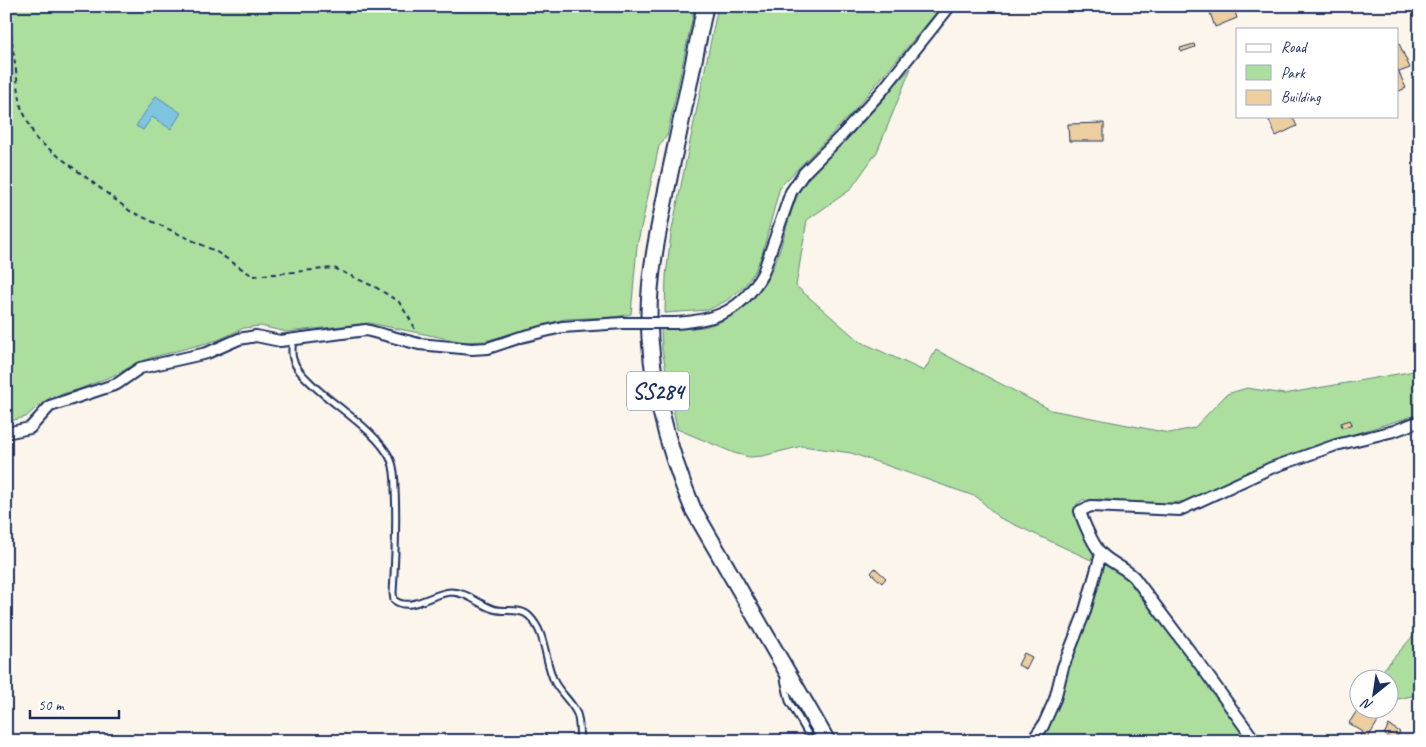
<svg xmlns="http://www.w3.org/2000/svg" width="1426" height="747" font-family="Caveat,sans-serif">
	<rect width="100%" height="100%" fill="#fbf5ec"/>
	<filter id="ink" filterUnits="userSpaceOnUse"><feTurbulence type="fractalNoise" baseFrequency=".02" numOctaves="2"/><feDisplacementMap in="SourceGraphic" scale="10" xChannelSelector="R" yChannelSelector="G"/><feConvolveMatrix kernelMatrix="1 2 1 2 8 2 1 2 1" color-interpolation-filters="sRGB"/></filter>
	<g filter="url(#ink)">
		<path fill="#acde9e" stroke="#64867e" d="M6 6H695L667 136 659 146 637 246 631 314 615 317 565 319 485 341 464 342 369 323 287 332 260 326 244 328 218 340 150 358 112 376 77 390 51 397 38 406 26 417 6 422Z
			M718 6H942L850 115 780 187 762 254 755 271 744 287 726 301 708 310 665 313 666 276 671 234Z
			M911 68 877 152 850 190 807 220 796 286 859 341 924 371 936 350 1051 410 1169 433 1194 428 1227 394 1247 388 1284 394 1420 370V414L1334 440 1257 469 1186 501 1159 505 1099 499 1087 503 1084 499 1077 504 1076 520 1094 550 1091 560 998 517 977 497 851 453 802 446 763 456 749 457 734 453 677 429 662 349 661 329C675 328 690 329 703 327 733 321 759 298 772 270 785 241 789 208 805 180Z
			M1106 563 1128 578 1249 741H1036L1062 679 1102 565Z
			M1420 628V701L1412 696 1389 701 1388 680 1375 679Z"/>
		<path fill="#7fc5e0" stroke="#5789ac" d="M156 96 181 113 171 129 152 117 143 130 136 126Z"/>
		<path fill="#ecce9f" stroke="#1b2f5e" d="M1210 6H1233L1237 18 1215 27 1208 7Z
			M1397 39 1410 68 1399 72 1397 68Z
			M1194 44 1195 47 1181 52 1180 48Z
			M1397 68 1406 88 1397 92Z
			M1267 116H1292L1297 126 1276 136Z
			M1104 123V141H1069L1068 124Z
			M1350 420 1352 424 1342 428 1341 423Z
			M875 568 886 578 882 583 871 573Z
			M1024 653 1032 657 1026 669 1018 665Z
			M1358 709 1373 710 1382 715 1367 739 1361 735 1363 732 1349 723Z
			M1389 725 1400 732 1394 741 1384 734Z"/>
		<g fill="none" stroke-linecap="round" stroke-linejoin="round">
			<defs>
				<path id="service" d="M293 340C292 346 291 353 293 359 296 370 306 378 314 386 336 407 378 432 391 460 395 469 395 480 395 490 397 524 395 559 393 593L394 600C411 613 431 593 451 592 467 592 478 604 493 609 504 613 520 607 529 616 547 633 544 662 555 683 561 694 572 702 577 714 580 722 579 733 580 741
					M784 679 789 701 812 741"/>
				<path id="minor" d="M676 323C717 320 742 311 763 273L791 192 804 173 843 134 882 91 950 6
					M6 433 30 428 50 406 117 384 140 368 207 353 239 339 256 336 280 341 366 330 419 344 472 349 488 348 521 337 562 327 623 323
					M1032 741 1043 726 1055 699 1063 667 1084 614 1101 554
					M1255 741 1201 666 1134 577C1125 568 1111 563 1102 554 1094 547 1083 522 1080 511L1091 506 1180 510 1271 468 1336 445 1394 431 1420 421"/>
				<path id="primary" d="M705 6C694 62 682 117 670 173 661 219 649 267 649 315 650 381 667 448 693 509L827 741"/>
			</defs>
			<use href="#service" stroke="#1b2f5e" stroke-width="9"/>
			<use href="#minor" stroke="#1b2f5e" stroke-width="14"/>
			<use href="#primary" stroke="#1b2f5e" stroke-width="19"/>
			<path stroke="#1b2f5e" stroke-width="2" stroke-dasharray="5 4" stroke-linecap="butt" d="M7 6 21 107 36 139 130 211 215 251 253 276 334 268 377 288 399 302 413 324 415 332"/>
			<use href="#service" stroke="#fff" stroke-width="5"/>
			<use href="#minor" stroke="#fff" stroke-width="10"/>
			<use href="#primary" stroke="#fff" stroke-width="15"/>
			<defs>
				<path id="minor-bridge" d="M623 323H676"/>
			</defs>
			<use href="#minor-bridge" stroke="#1b2f5e" stroke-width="14" stroke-linecap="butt"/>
			<use href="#minor-bridge" stroke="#fff" stroke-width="10"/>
		</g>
	</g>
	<g text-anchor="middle" stroke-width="4" stroke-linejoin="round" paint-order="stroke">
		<rect fill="#fff" stroke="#5f6d8e" stroke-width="1" x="627" y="371.5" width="62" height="39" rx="4"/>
		<g font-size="22" font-weight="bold" fill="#1b2f5e">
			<text x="658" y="399">SS284</text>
		</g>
	</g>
	<rect width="1426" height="747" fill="none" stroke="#fff" stroke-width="25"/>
	<rect x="12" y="12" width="1401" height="722" fill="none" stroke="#1b2f5e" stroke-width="2" filter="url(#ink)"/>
	<rect x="1236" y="28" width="162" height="90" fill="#ffffff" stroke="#a4acbf"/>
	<rect x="1246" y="44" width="25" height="8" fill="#ffffff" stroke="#a4acbf"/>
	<text x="1281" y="52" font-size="15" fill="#1b2f5e">Road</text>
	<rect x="1246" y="65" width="25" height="15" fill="#acde9e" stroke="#a4acbf"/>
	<text x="1281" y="78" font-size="15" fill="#1b2f5e">Park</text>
	<rect x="1246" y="90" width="25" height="15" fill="#ecce9f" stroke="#a4acbf"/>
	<text x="1281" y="102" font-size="15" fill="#1b2f5e">Building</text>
	<g transform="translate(1374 694) rotate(210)"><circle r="24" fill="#ffffff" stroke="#a4acbf"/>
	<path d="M0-4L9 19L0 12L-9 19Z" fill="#1b2f5e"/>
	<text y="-8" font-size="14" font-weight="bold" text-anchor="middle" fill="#1b2f5e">N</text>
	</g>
	<path d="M30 710v8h89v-8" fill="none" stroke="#1b2f5e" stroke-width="2.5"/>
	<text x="38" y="710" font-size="15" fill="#1b2f5e" stroke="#ffffff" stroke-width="4" paint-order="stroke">50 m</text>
</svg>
